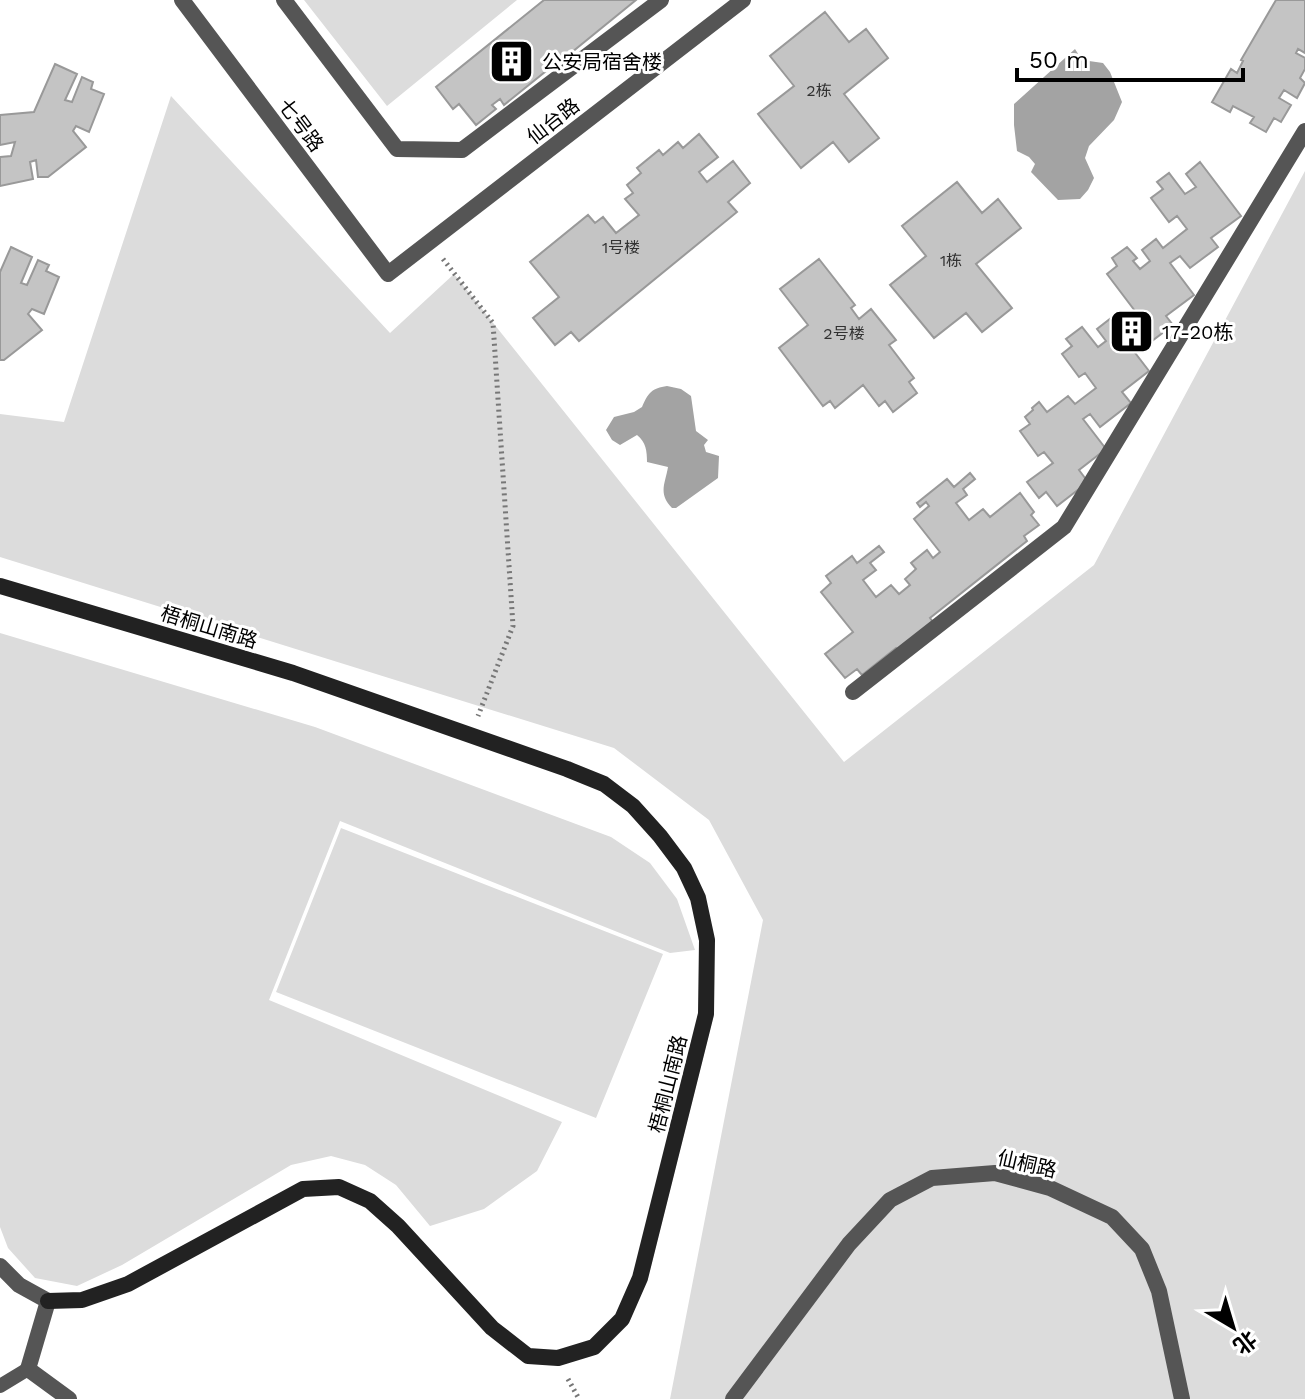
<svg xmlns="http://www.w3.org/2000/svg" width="1305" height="1399" font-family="'Work Sans','Noto Sans SC',sans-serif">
	<rect width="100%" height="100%" fill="#fff"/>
	<path fill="#dcdcdc" d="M304 0H517L387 106Z
		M171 96 390 333 454 274 844 762 1094 565 1305 171V1399H670L763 920 709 820 614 748 0 557V414L64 422Z
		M0 633 315 727 611 837 650 863 677 899 695 950 670 953 340 821 269 1000 562 1122 537 1171 484 1209 430 1226 396 1185 365 1165 331 1156 291 1165 122 1265 77 1286 35 1278 8 1248 0 1227Z
		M341 828 663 954 596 1118 276 992Z"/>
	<path fill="#a3a3a3" d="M1075 49 1082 60 1103 63 1110 72 1122 102 1114 120 1089 146 1085 158 1094 178 1088 190 1080 199 1058 200 1031 172 1035 164 1029 157 1017 151 1014 125V104Z
		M667 386 681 389 691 396 696 431 708 440 704 445 706 452 719 456 718 478 676 508H672C658 493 665 485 668 467L647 462C647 451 646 442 637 435L620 445 612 440 606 430 614 417 634 412 642 407C648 393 652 388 667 386Z"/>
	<path fill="#c4c4c4" stroke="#999" stroke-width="2" d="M544 0H636L561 61 556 54 552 58 556 63 504 105 500 99 492 105 496 109 476 125 459 104 453 109 436 87Z
		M1276 0H1305V53L1298 49 1296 53 1305 58V69L1300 78 1305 83 1297 98 1284 90 1279 98 1291 105 1281 122 1274 118 1266 132 1250 123 1254 117 1233 106 1230 112 1212 102 1231 69 1237 73 1243 61 1241 60Z
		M825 12 849 42 866 29 888 58 844 94 879 138 849 162 833 142 801 168 758 114 794 86 770 56Z
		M55 64 77 74 65 100 72 102 82 77 93 82 91 89 104 94 89 132 76 126 73 131 86 147 48 177H38L36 160 30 162 33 179 0 186V157L11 156 15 142 0 145V115L34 112Z
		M699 134 718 157 699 172 707 182 733 161 750 183 728 202 737 212 579 341 571 332 555 345 533 318 559 297 530 262 588 215 595 223 603 217 616 233 639 215 625 199 633 193 627 185 641 173 637 168 659 150 663 155 678 142 683 148Z
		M1200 162 1241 216 1211 238 1218 247 1190 268 1180 256 1170 263 1194 295 1166 316 1173 325 1144 347 1135 335 1126 341 1149 371 1122 392 1131 403 1100 427 1090 414 1083 419 1106 449 1079 470 1088 482 1057 506 1046 492 1039 498 1027 482 1053 463 1044 452 1038 456 1020 431 1030 424 1025 417 1033 410 1032 408 1039 402 1047 412 1068 396 1075 404 1096 388 1085 373 1079 377 1062 354 1072 346 1066 339 1082 327 1098 347 1106 341 1097 329 1115 315 1120 322 1135 311 1107 274 1117 266 1112 258 1127 247 1137 258 1133 261 1140 269 1150 261 1142 250 1156 239 1163 248 1187 229 1177 216 1169 222 1151 198 1163 189 1157 182 1169 173 1185 194 1196 187 1186 174Z
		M957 182 982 213 998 199 1021 228 976 264 1012 308 982 332 966 313 934 338 890 285 926 256 902 226Z
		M11 247 32 257 21 283 27 285 38 260 49 265 46 271 59 277 44 314 32 309 28 314 42 330 4 360H0V272Z
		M819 259 855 305 851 308 859 319 871 309 896 340 889 345 914 378 909 382 917 393 893 412 885 401 879 406 863 385 835 408 830 401 823 406 779 348 808 325 780 289Z
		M970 473 975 479 963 489 967 495 956 503 969 520 983 509 990 517 1020 493 1034 512 1031 515 1039 525 1024 536 1027 541 930 618 933 622 898 650 896 648 862 675 857 669 845 678 825 654 853 632 821 592 831 583 826 576 852 556 857 563 879 546 884 552 870 563 876 570 863 580 876 597 891 585 899 594 910 585 905 579 916 569 911 563 927 550 933 558 940 552 914 519 929 506 926 502 920 507 917 503 947 479 954 487Z"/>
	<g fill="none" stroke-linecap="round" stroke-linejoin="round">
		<path stroke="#777" stroke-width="5" stroke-dasharray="2 4" stroke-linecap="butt" d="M443 259 493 323 513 626 478 716
			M568 1379 579 1399"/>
		<path stroke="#555" stroke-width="14" d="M0 1386 28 1369"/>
		<path stroke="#555" stroke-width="16" d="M182 0 388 274 743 0
			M284 0 397 149 462 150 661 0
			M853 692 1064 527 1305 131
			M0 1266 19 1285 48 1301 28 1369 69 1399
			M733 1399 849 1244 890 1200 932 1178 995 1173 1050 1188 1112 1217 1142 1249 1159 1291 1182 1399"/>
		<path stroke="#222" stroke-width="16" d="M0 586 293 673 567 769 604 784 633 806 660 836 684 868 698 898 707 940 706 1014 640 1278 622 1319 594 1347 558 1358 528 1356 492 1328 398 1226 370 1201 339 1187 303 1189 128 1284 82 1300 48 1301"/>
	</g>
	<defs>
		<symbol id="building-square" viewBox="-11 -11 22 22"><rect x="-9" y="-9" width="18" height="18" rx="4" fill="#000" stroke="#fff"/><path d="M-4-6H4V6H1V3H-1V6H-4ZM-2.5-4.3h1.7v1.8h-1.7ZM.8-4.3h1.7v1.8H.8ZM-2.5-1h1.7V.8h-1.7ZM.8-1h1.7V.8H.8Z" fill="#fff"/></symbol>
	</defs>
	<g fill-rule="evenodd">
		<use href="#building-square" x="486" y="36" width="51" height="51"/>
		<use href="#building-square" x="1106" y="306" width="51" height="51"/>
	</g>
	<g text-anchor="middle" stroke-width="6" stroke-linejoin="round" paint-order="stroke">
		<g font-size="16" fill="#313131">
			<text x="819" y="96">2栋</text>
			<text x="621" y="253">1号楼</text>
			<text x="951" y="266">1栋</text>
			<text x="844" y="339">2号楼</text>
		</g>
		<g font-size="20" fill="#000" stroke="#fff" text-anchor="start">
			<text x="542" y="69">公安局宿舍楼</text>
			<text x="1162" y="339">17-20栋</text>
		</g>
		<g font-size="20" fill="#000" stroke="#fff">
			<text transform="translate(553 121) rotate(-38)" y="7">仙台路</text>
			<text transform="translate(301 125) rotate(53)" y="7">七号路</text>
			<text transform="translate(209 627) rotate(17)" y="7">梧桐山南路</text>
			<text transform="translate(668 1084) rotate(-76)" y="7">梧桐山南路</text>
			<text transform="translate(1027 1164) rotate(13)" y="7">仙桐路</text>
		</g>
	</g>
	<g transform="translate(1233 1327) rotate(142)" stroke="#ffffff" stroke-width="6" paint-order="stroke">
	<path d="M0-6L14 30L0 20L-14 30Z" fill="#000000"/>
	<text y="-12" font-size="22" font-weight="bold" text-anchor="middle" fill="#000000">北</text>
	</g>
	<path d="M1017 68v12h226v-12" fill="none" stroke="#000000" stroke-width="4"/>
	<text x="1029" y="68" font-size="24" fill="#000000" stroke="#ffffff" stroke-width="6" paint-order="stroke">50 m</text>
</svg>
